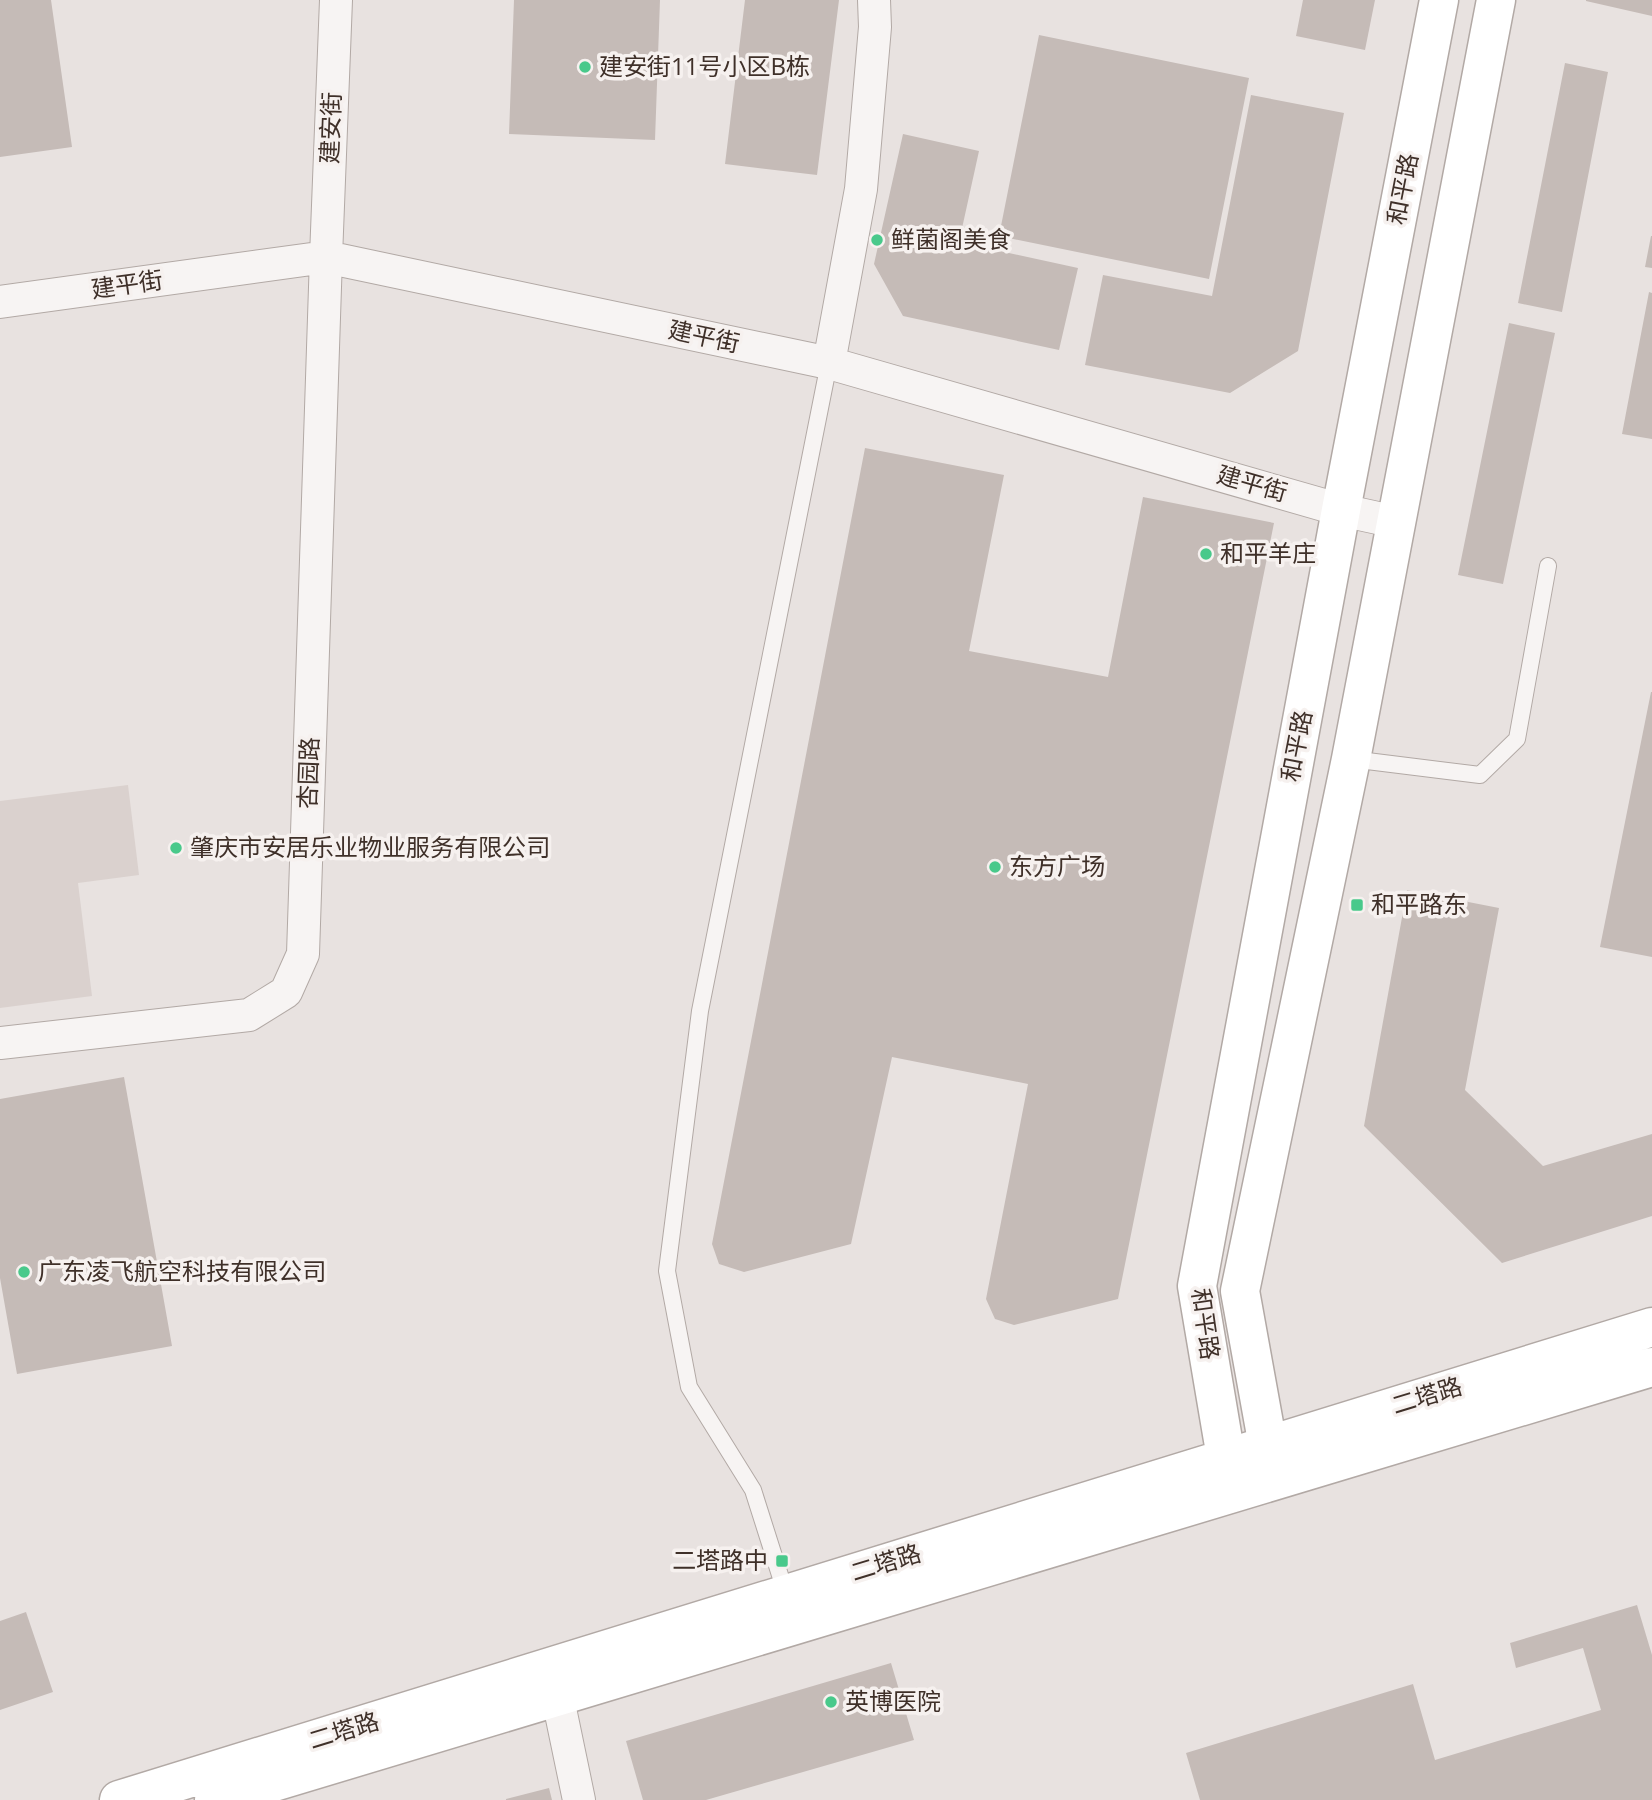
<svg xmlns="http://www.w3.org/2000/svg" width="1652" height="1800" font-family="'Open Sans','Noto Sans SC',sans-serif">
	<rect width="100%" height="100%" fill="#e8e2e0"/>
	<path fill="#dad1ce" d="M128 785 139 875 78 883 92 996 0 1008V801Z"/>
	<path fill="#c5bbb7" d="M0 0H51L72 147 0 157Z
		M514 0H660L655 140 509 134Z
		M745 0H839L817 175 725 164Z
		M1303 0H1375L1365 50 1296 36Z
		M1586 0H1652V16L1586 1Z
		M1039 35 1249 78 1209 279 999 236Z
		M1565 63 1608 72 1562 312 1518 303Z
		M1251 95 1344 113 1298 351 1230 393 1085 365 1103 275 1212 296Z
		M903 134 979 151 959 242 1078 268 1059 350 903 316 874 264Z
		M1651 236H1652V268L1645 267Z
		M1649 292 1652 293V439L1622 434Z
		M1509 323 1555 333 1503 584 1458 575Z
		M865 448 1004 475 969 651 1108 677 1143 497 1274 523 1118 1299 1014 1325 995 1319 986 1299 1028 1084 892 1057 851 1244 744 1272 719 1264 712 1244Z
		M1651 692H1652V957L1600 947Z
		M1407 890 1499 908 1465 1090 1543 1166 1652 1134V1216L1502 1263 1364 1126Z
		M124 1077 172 1346 17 1374 0 1278V1099Z
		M1637 1605 1652 1655V1800H1200L1186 1753 1413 1684 1435 1760 1601 1710 1583 1648 1516 1668 1510 1643Z
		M26 1612 53 1692 0 1710V1621Z
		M891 1663 914 1740 706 1800H643L626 1741Z
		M549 1788 552 1800H506V1799Z"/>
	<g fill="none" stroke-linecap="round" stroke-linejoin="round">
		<defs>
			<path id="lane" d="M1351 759 1480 775 1517 739 1548 566
				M786 1594 753 1490 689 1387 667 1271 700 1011 829 363"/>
			<path id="street" d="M0 302 326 257 829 363 1341 510 1396 522
				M829 363 861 189 875 27 874 0
				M0 1043 249 1015 286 992 303 954 326 257 336 0
				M553 1675 579 1800"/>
			<path id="secondary" d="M1277 1480 1268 1446 1240 1291 1351 759 1496 0
				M1232 1493 1197 1286 1341 510 1439 0
				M119 1800 1652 1327
				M214 1800 1652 1367"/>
		</defs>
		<use href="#lane" stroke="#b2a9a5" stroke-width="18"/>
		<use href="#street" stroke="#b2a9a5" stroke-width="34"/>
		<use href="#secondary" stroke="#b2a9a5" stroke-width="41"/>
		<use href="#lane" stroke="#f7f4f3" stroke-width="16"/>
		<use href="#street" stroke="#f7f4f3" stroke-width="32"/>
		<use href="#secondary" stroke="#fff" stroke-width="38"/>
	</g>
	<g fill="#49c98b" stroke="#f6f1ef" stroke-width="2.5">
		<circle cx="585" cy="67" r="7"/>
		<circle cx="877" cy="240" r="7"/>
		<circle cx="1206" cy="554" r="7"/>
		<circle cx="176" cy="848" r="7"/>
		<circle cx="995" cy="867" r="7"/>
		<rect x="1350" y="898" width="14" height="14" rx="3.5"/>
		<circle cx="24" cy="1272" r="7"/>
		<rect x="775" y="1554" width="14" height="14" rx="3.5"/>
		<circle cx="831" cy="1702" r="7"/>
	</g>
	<g text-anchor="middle" stroke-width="7" stroke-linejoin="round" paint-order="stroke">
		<g font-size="24" fill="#3f3029" stroke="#f6f1ef" text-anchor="start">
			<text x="599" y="75">建安街11号小区B栋</text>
			<text x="891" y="248">鲜菌阁美食</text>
			<text x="1220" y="562">和平羊庄</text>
			<text x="190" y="856">肇庆市安居乐业物业服务有限公司</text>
			<text x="1009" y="875">东方广场</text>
			<text x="1371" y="913">和平路东</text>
			<text x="38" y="1280">广东凌飞航空科技有限公司</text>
			<text x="768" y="1569" text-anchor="end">二塔路中</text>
			<text x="845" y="1710">英博医院</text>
		</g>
		<g font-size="24" fill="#3f3029" stroke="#f6f1ef">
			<text transform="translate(331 128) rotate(-88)" y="8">建安街</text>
			<text transform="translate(1403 189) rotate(-79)" y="8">和平路</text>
			<text transform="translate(127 285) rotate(-8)" y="8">建平街</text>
			<text transform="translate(704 337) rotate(12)" y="8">建平街</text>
			<text transform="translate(1252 484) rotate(16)" y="8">建平街</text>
			<text transform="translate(1297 746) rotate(-79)" y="8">和平路</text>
			<text transform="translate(309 773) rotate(-88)" y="8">杏园路</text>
			<text transform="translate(1205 1324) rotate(82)" y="8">和平路</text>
			<text transform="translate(1427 1396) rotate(-17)" y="8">二塔路</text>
			<text transform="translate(886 1563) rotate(-17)" y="8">二塔路</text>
			<text transform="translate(344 1731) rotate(-17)" y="8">二塔路</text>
		</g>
	</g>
</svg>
